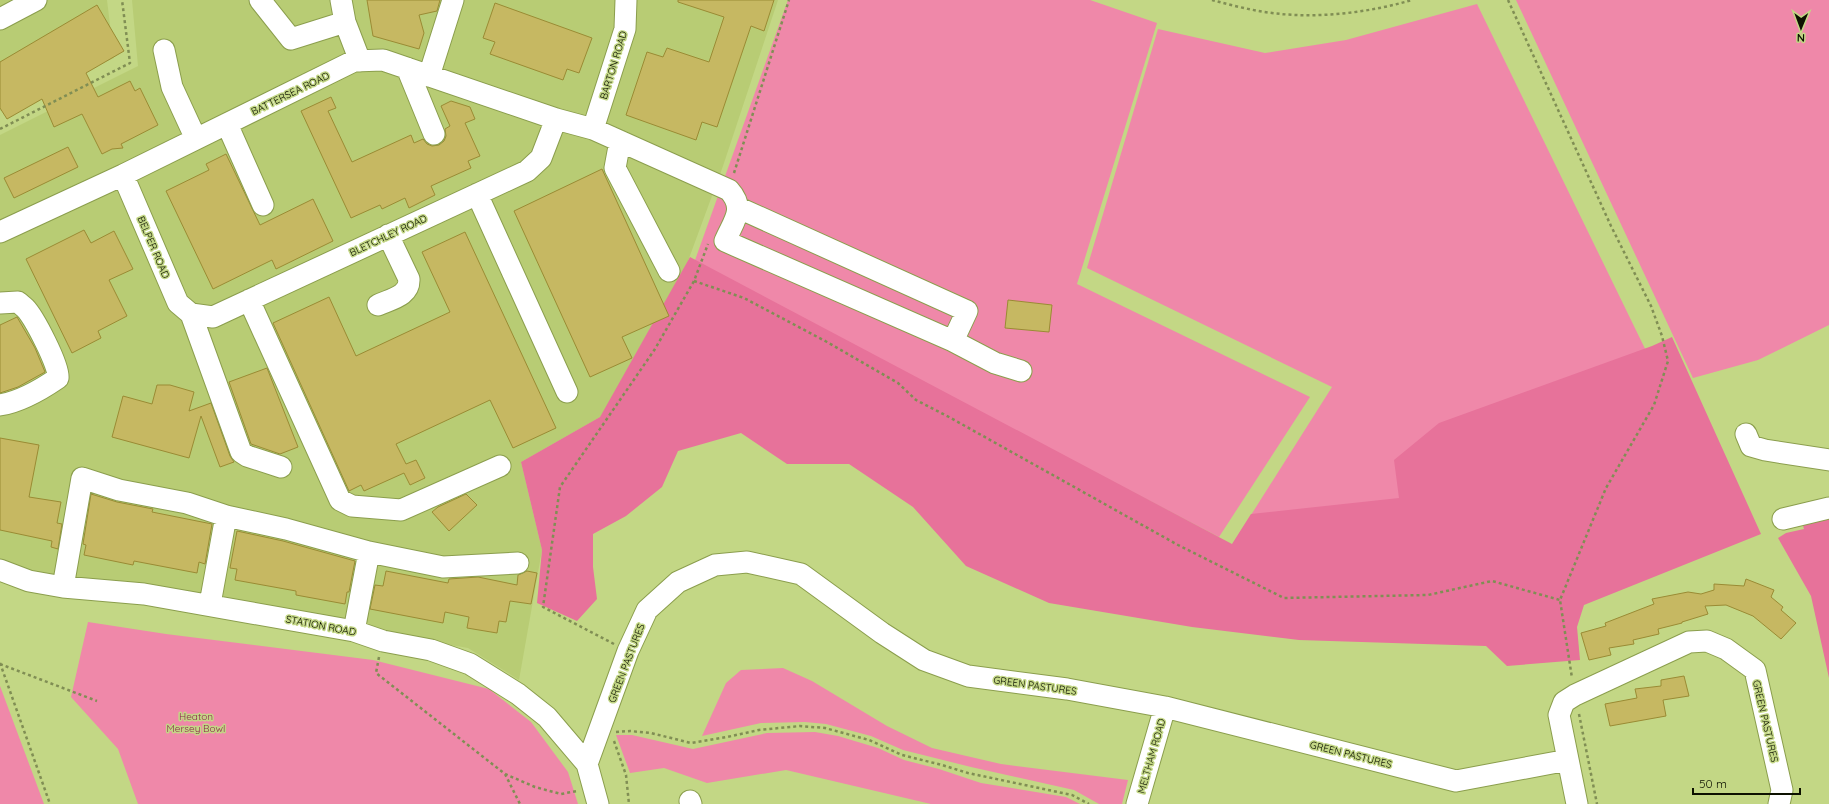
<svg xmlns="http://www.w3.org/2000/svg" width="1829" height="804" font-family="Quicksand,sans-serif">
	<rect width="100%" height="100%" fill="#c3d785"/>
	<path fill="#b8cc74" d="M0 0H107L114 58 0 111Z
		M132 0H778L723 166 667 318 600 417 521 462 542 550 519 680 468 648 159 594 0 573V135L138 66Z"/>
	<path fill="#ef88a9" d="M788 0H1090L1157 23 1077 284 1310 397 1219 537 694 263Z
		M1516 0H1829V325L1758 360 1693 378Z
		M1477 4 1651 361 1454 567 1232 545 1332 387 1087 268 1158 29 1265 53 1346 40Z
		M88 622 166 634 373 660 489 689 531 722 568 772 578 804H138L118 749 71 697Z
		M783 668 812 681 887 726 932 748 1001 764 1128 780 1122 804H1099L1074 790 971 767 903 750 871 736 826 724 805 722 761 723 702 736 726 683 741 670Z
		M0 686 44 804H0Z
		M815 732 838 736 878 748 904 760 939 769 981 783 1066 797 1080 804H931L786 770 707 783 664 768 630 773 616 735H632L693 749 767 733Z"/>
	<path fill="#e7729a" d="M690 257 1232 544 1251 514 1399 498 1394 460 1439 423 1652 346 1672 337 1761 534 1584 605 1577 627 1580 660 1507 666 1486 646 1299 640 1192 627 1049 603 966 566 913 507 849 464H787L741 433 678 451 662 487 626 516 593 534V567L597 599 577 621 537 603 542 550 521 462 600 417Z
		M1829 513V678L1811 596 1778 538 1786 533 1804 529 1801 519Z"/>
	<path fill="#c6b862" stroke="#9a8b34" d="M367 0H440L437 11 419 15 424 33 419 49 373 36Z
		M678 0H774L764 31 751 26 717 127 702 122 696 140 626 115 647 52 663 57 667 48 709 62 724 17 678 2Z
		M495 3 592 38 579 73 567 69 563 80 490 54 495 42 483 38Z
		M97 5 124 51 86 73 98 97 130 81 135 91 140 88 158 125 121 144 123 148 112 149 102 154 82 114 54 127 42 99 7 119 0 108V62Z
		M331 97 336 108 328 111 352 162 411 135 414 143 423 139 427 144 432 146 439 145 444 141 446 136 445 129 450 126 441 106 451 101 470 107 475 119 465 123 480 156 468 161 471 168 431 186 435 195 409 208 405 198 382 209 380 205 351 218 301 111Z
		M68 147 78 167 14 198 4 178Z
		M226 154 260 225 313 199 333 241 276 269 272 260 213 289 166 191 209 170 206 164Z
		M602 169 669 316 622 337 632 358 590 377 514 211Z
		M84 230 91 243 114 231 133 269 109 280 127 316 98 331 101 338 72 353 26 259Z
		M465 232 556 428 513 448 490 400 396 444 406 464 416 460 425 478 410 485 404 473 364 491 361 485 349 491 273 323 329 297 356 356 450 312 422 252Z
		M1008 300 1052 305 1049 332 1005 328Z
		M17 317 35 348 45 372 18 387 0 393V325Z
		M267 368 298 447 280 454 251 444 229 382Z
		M157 385H170L194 392 189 411 211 403 230 456 234 462 220 467 201 416 189 458 112 437 123 396 152 404Z
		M0 438 39 445 29 497 61 502 57 523 62 524 58 549 51 547 52 541 0 530Z
		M91 494 117 502 153 509 152 512 212 524 205 564 199 562 197 573 134 561 133 565 84 555 86 545 83 544Z
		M466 494 477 505 449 531 432 512 438 507Z
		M237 531 283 541 355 561 349 592H347L345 604 296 595V591L235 580 237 569 230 568Z
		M386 571 448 583 449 579 478 577 517 585 518 575 527 571 537 573 531 604 510 601 506 622 499 621 497 633 467 628 469 617 445 612 443 623 370 609 375 585 383 586Z
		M1746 579 1774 590 1771 597 1783 607 1781 610 1796 623 1781 639 1753 616 1726 605 1705 606 1708 614 1682 622V623L1658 629 1659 634 1633 640 1634 644 1609 648 1611 655 1589 660 1581 633 1606 626 1605 623 1654 604 1652 599 1688 592 1701 594 1714 590V584L1744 586Z
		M1684 676 1689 696 1663 700 1666 716 1610 726 1605 704 1637 698 1635 689 1661 686V680Z"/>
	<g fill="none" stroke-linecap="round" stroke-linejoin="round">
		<defs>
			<path id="minor" d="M260 0 291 39 345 22
				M341 0 345 22 360 61
				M0 19 36 0
				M164 50 172 87 196 139
				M407 68 434 134
				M429 76 453 0
				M227 124 263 205
				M593 129 625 29 626 0
				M620 141 615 168 669 271
				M123 175 178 303 191 314
				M477 194 567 392
				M0 232 123 175 354 61 383 60 556 119 593 129 729 190C746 209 734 220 725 241L953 341 967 311 739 208
				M249 300 340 500 352 506 401 510 500 466
				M0 303 18 302C20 304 23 306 25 308 34 317 60 367 58 378 42 389 19 402 0 405
				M378 305C391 299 410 296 409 279L388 235
				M191 314 213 317 527 171 541 158 556 119
				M191 314 241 452 247 456 281 467
				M953 341 995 363 1021 371
				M1746 434 1751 446 1765 450 1829 460
				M1783 519 1829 508
				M369 552 443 567 518 563
				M0 570 29 581 63 587 144 594 354 631 383 641 431 650 470 664 518 694 547 717 587 764 598 804
				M63 587 82 478 119 490 187 503 226 516 286 529 369 552 354 631
				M210 604 226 516
				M587 764 628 651 647 610 678 582 715 565 747 562 801 574 882 633 924 660 968 676 1067 689 1165 707 1456 781 1568 760
				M690 801 691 804
				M1137 804 1165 707
				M1577 804 1559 715 1564 702 1575 695 1689 642 1707 641 1726 649 1755 670 1782 790 1779 804"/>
		</defs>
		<use href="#minor" stroke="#8b9e4d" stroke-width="23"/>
		<path stroke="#808e54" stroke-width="2.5" stroke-dasharray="3 3" stroke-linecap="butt" d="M1212 0C1234 6 1258 12 1281 14 1324 18 1371 12 1412 0
			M1508 0 1611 226 1651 306 1662 336 1668 361 1654 405 1606 488 1560 600 1572 678
			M0 129 130 63 122 0
			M734 173 789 0
			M694 281 744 298 827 342 898 383 916 400 949 417 1178 545 1284 598 1428 595 1492 581 1560 600
			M614 644 543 607 560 487 655 349 694 281 708 244
			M379 657 376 673 505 774 535 787 561 794 577 791
			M0 663 50 804
			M0 664 97 701
			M1579 714 1597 804
			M616 732 630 731 651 733 691 743 727 737 759 730 800 726 825 728 869 740 902 755 942 765 968 773 1072 795 1089 804
			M614 741 626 775 629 804
			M505 774 520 804"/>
		<use href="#minor" stroke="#fff" stroke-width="21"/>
	</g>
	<g text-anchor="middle" stroke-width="3" stroke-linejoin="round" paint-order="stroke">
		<g font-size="10" fill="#0d1100" stroke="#c3d785">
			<text transform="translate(613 65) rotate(-73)" y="4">BARTON ROAD</text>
			<text transform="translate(290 93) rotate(-26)" y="4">BATTERSEA ROAD</text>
			<text transform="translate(388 235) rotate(-25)" y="4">BLETCHLEY ROAD</text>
			<text transform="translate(154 247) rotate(67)" y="4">BELPER ROAD</text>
			<text transform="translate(321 625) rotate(11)" y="4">STATION ROAD</text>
			<text transform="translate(626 663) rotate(-69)" y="4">GREEN PASTURES</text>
			<text transform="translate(1035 685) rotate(8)" y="4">GREEN PASTURES</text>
			<text transform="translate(1766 721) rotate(77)" y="4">GREEN PASTURES</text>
			<text transform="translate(1351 754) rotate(14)" y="4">GREEN PASTURES</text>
			<text transform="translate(1151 756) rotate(-74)" y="4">MELTHAM ROAD</text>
		</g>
		<g font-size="10" fill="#8d244f" stroke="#c3d785">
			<text x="196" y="720">Heaton<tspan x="196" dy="12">Mersey Bowl</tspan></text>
		</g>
	</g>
	<g transform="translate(1801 28) rotate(181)" stroke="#c3d785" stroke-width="3" paint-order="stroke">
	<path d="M0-3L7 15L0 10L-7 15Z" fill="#0d1100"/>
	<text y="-6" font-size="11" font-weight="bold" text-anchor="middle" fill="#0d1100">N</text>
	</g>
	<path d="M1693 788v6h107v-6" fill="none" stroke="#0d1100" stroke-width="2"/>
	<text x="1699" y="788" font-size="12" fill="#0d1100" stroke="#c3d785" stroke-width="3" paint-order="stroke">50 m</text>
</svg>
